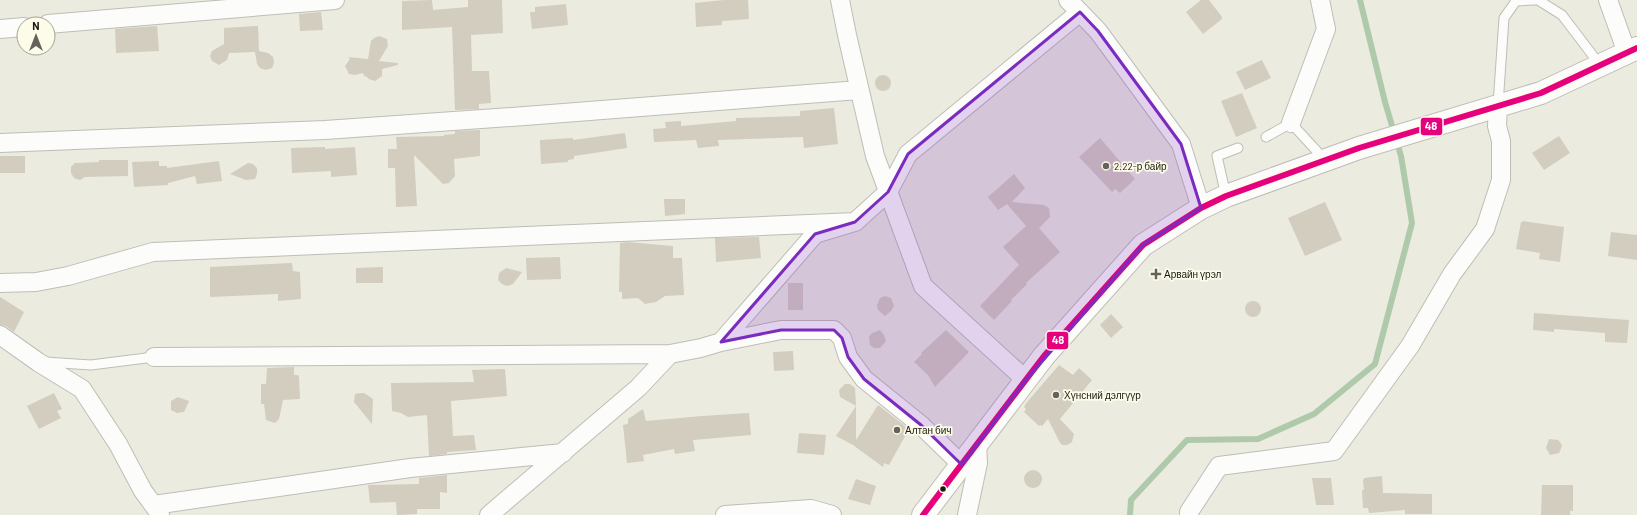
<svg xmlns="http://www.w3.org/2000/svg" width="1637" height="515" font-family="Barlow,sans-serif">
	<rect width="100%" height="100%" fill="#ecebe0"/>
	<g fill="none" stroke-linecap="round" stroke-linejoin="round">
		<path stroke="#afc9ab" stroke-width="6" d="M1130 515 1131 500 1187 440 1258 439 1314 414 1375 364 1412 223 1401 156 1385 102 1360 0"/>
	</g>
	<path fill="#d2cdbe" d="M432 0 433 10 468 7V0H502L503 33 471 35 472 71H489L491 103 479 104V109L455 110 452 27 402 30V1Z
		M724 0H748L749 19 722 21V25L696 27 695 3Z
		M1201 0H1209L1222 17V19L1203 34 1186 12Z
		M566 4 568 25 532 29 530 12H535V7Z
		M321 12 323 30 300 31 299 14Z
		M157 26 159 51 116 53 115 29Z
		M258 26 259 51 268 53 273 57 274 63 272 68 266 70 260 68 257 64 255 52 229 53 227 60 219 65 212 61 210 56 212 51 224 44V28Z
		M379 36 387 39 388 46 379 61 398 63V65L382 69V76L375 81 369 79 366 76 365 77 363 73 355 75 349 74 345 66 350 59 348 57 368 59 371 41 374 38Z
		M1262 60 1271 78 1245 90 1236 72Z
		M875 83a8 8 0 1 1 16 0a8 8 0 1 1-16 0Z
		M1242 93 1257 128 1236 137 1221 101Z
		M834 108 838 144 804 148 803 137 718 140 719 146 698 148 696 140 654 142 653 129 666 128 665 122 681 121V126L736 121V118L800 116V111Z
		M480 130V156L454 159 455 176 449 183 443 184 414 155 417 206 396 207 395 168H388V149H397L396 137 444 136V135L455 134V131Z
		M625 133 627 148 574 156V159L568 160V162L541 164 540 140 573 138V140Z
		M1559 136 1570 153 1544 170 1532 153Z
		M1100 138 1135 179 1120 193 1115 189 1112 192 1079 157Z
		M325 147V149L355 147 357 175 331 177V171L292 173 291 148Z
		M0 156H25V173H0Z
		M99 160H128V176L85 177 80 180 74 178 71 173V167L75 163 99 162Z
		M159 161V166H167V168L219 161 222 181 197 184 195 176 168 183V185L134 187 132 162Z
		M248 163 253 164 257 168V174L255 179 246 180 230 174Z
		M1014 174 1025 188 1012 202 1044 205 1049 208 1050 217 1039 228 1060 252 1026 283 1027 284 1011 300 1012 301 994 320 980 306 1019 265 1003 247 1026 226 1007 204 998 210 988 197Z
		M664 199H685V214L665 216Z
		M1325 202 1342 240 1305 256 1288 218Z
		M1523 221 1564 227 1560 262 1539 259 1540 253 1516 249 1521 222H1523Z
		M1611 232 1637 235V260L1608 256Z
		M759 237 761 258 716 262 715 238Z
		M627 242 673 246V258H682L684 295 665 296 656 302 645 304 638 298 622 299V292H619L620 243Z
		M560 257 561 279 527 280 526 258Z
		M292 263 293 271 300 272 301 299 278 301V294L210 297V267Z
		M383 267V283H356V268Z
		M506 268 522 272 513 284 507 286 502 284 498 280 499 273Z
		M788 283H803V310H788Z
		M885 296 891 298 894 306 891 311 885 316 878 310 877 305 880 298Z
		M0 297 24 312 14 332 6 326 0 325Z
		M1245 309a8 8 0 1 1 16 0a8 8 0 1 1-16 0Z
		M1534 313 1629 320 1627 343 1605 342V333L1554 329V332L1533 330Z
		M1111 314 1123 327 1111 338 1100 325Z
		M880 330 884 335 886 341 880 348H874L870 345 869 337 872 333Z
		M946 330 969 352 935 387 928 375 914 362 922 354 921 353Z
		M793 351 794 370 774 371 773 352Z
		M1059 365 1073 375 1079 368 1092 380 1060 419 1074 434 1072 442 1067 445H1062L1059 441 1048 419 1042 426 1040 425 1039 426 1024 412 1026 409 1024 407 1027 402Z
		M294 367V375H298L299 377 300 399 283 400 279 419 275 423 266 420 264 404H261V384H266L267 368Z
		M505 369 507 396 451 401 453 436 474 435 476 450 447 452V454L429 456 427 415 408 417 401 413 392 411 391 383 474 382 472 370Z
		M845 384H850L855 388 856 406 840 397 839 390Z
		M54 393 62 409 57 411 61 418 39 429 27 406Z
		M361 393H364L373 399 372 424 354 402 355 394Z
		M178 397 189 401 184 412 177 413 171 410V401Z
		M878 405 909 429 889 465 884 463 883 467 853 445 836 436 856 406V440Z
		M643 409 646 421 702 416 749 413 751 435 693 440 695 451 675 454 674 449 643 455 644 461 627 463 623 425 628 424V419Z
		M799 433 826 435 824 455 797 453Z
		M1549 439 1558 440 1560 442 1562 446 1559 453 1550 455 1546 448Z
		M1024 479a9 9 0 1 1 18 0a9 9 0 1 1-18 0Z
		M447 475V493L440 492V509H417V514L397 515 396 502 370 503 368 485 419 484V478Z
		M1382 476 1383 493 1432 494V514H1405V510L1369 513 1368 508H1363L1362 490H1364L1363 480 1364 479V478Z
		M1312 478H1331L1334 505H1316Z
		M856 479 876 486 870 505 848 499Z
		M1542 485H1573V511H1570V515H1541Z"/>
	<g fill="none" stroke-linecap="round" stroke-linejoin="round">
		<defs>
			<path id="lane" d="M1538 0 1562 15 1600 65
				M1498 105 1504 18 1516 1 1535 0
				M1266 137 1291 123 1325 160
				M1226 196 1217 156 1238 148
				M45 362 91 365 154 357"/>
			<path id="street" d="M840 0 847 35 875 156 923 286 1026 380
				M1068 0 1098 31 1181 144 1201 208
				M1608 0 1627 53
				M48 24 335 0
				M0 29 24 27
				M1291 123 1326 29 1320 0
				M0 143 325 130 525 116 859 90
				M0 283 36 282 68 276 153 252 855 222
				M0 335 38 362 82 389 118 444 143 491 160 514
				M721 342 781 330H834L842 338 848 357 864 379 921 425 962 465
				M154 357 670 354
				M154 505 410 468 563 453
				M489 515 638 388 670 354 701 348 721 342 815 234 855 222 888 192 908 154 1080 12
				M725 515 811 509 832 515
				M967 515 978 463 977 444
				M1189 515V512L1219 466 1334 451 1410 346 1452 274 1485 229 1501 180V141L1497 126 1498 106"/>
			<path id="secondary" d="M923 515 1044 356 1143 245 1201 208 1226 196 1359 148 1541 93 1637 48"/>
		</defs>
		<use href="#lane" stroke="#bebeb6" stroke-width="11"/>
		<use href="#street" stroke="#bebeb6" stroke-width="20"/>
		<use href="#secondary" stroke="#bebeb6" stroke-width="24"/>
		<use href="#lane" stroke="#fcfcfa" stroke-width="9"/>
		<use href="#street" stroke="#fcfcfa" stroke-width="18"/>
		<use href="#secondary" stroke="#fcfcfa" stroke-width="22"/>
		<defs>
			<path id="bus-1" d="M923 515 1044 356 1143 245 1201 208 1226 196 1359 148 1541 93 1637 48"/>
		</defs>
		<use href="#bus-1" stroke="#fdfce9" stroke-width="9"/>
		<use href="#bus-1" stroke="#e5007d" stroke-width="6"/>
	</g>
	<path fill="#7b2cbf" fill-opacity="0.2" stroke="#7b2cbf" stroke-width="3" stroke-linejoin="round" d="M1080 12 1098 31 1181 144 1201 208 1143 245 1026 380 962 465 921 425 864 379 848 357 842 338 834 330H781L721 342 815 234 855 222 888 192 908 154Z"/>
	<g fill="#64625b" stroke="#fdfce9" stroke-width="1.5">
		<circle cx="1106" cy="166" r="4"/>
		<path d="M1154 268h4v4h4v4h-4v4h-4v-4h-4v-4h4z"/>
		<circle cx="1056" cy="395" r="4"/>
		<circle cx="897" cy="430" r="4"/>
	</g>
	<circle fill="#1a1913" stroke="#fdfce9" stroke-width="1.5" cx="943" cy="489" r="3.5"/>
	<g text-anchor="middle" stroke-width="3.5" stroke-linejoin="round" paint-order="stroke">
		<g font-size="10" fill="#1a1913" stroke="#fdfce9" text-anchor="start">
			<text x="1114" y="170">2.22-р байр</text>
			<text x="1164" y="278">Арвайн үрэл</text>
			<text x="1064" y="399">Хүнсний дэлгүүр</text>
			<text x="905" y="434">Алтан бич</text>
		</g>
	</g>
	<g stroke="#fdfce9" stroke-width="1.5">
		<rect x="1420" y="117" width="23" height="19" rx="4" fill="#e5007d"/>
		<rect x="1046" y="331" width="23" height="19" rx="4" fill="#e5007d"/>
	</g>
	<g font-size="11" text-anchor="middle" font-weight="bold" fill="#fff">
		<text x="1431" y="130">48</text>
		<text x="1058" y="344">48</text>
	</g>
	<g transform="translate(36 36)"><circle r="19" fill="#fdfce9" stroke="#a2a193"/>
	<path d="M0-3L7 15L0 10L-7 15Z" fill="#64625b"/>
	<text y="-6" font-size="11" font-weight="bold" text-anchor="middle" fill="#1a1913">N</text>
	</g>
</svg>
